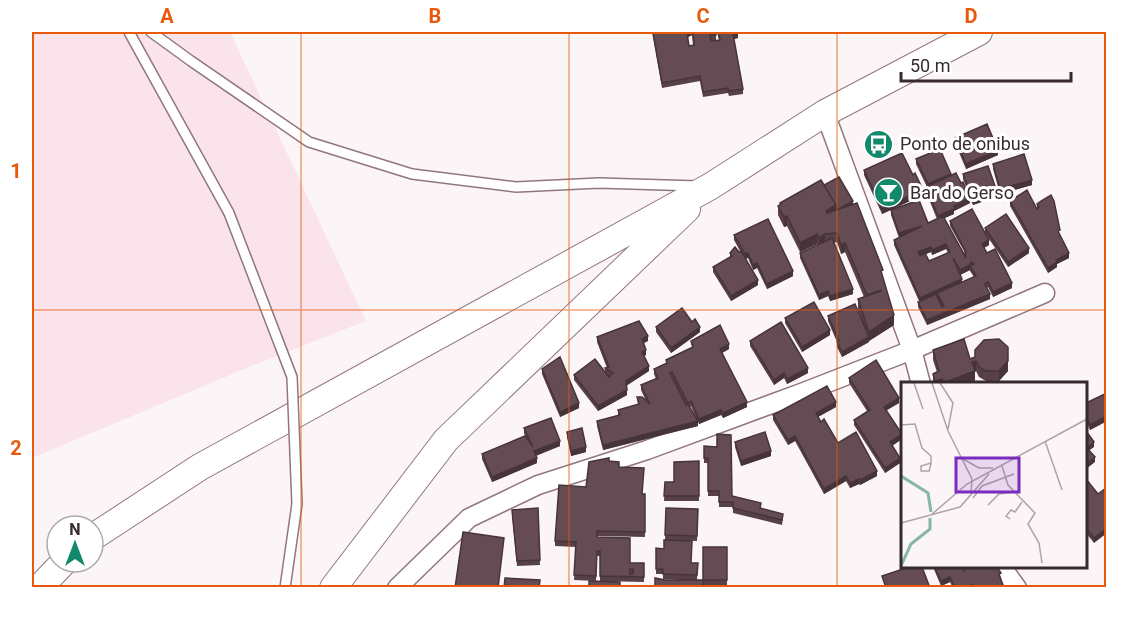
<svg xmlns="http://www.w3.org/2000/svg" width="1138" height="619" font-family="Roboto,sans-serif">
	<rect width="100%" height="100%" fill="#fcf5f7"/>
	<path fill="#fbe3eb" d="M32 32H230L366 321 254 365 32 458Z"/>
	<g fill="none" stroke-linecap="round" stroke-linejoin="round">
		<defs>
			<path id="lane" d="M129 32 229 213
				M151 32 191 61 309 142 412 174 516 187 599 183 697 186
				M285 588 297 504"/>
			<path id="street" d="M825 113 912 350 921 384
				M1001 566 1017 588
				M397 588 469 518 538 485 647 450 804 392 912 350 1045 293"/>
			<path id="secondary" d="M93 537 200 467 711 186 825 113 979 32
				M39 588 64 562
				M333 588 446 440 687 209"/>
		</defs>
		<use href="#lane" stroke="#92767f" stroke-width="12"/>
		<use href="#street" stroke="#92767f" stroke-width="21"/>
		<use href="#secondary" stroke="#92767f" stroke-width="28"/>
		<use href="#lane" stroke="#fff" stroke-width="9"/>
		<use href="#street" stroke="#fff" stroke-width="18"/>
		<use href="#secondary" stroke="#fff" stroke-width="26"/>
		<defs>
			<path id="lane-bridge" d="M229 213 292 377 297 504"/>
		</defs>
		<use href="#lane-bridge" stroke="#92767f" stroke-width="12" stroke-linecap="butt"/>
		<use href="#lane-bridge" stroke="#fff" stroke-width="9"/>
	</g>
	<path fill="#574048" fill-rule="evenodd" d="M652 32H716V40H711V41L719 40 717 32H738V38L734 39 743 89V94L729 96 728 93 703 97 700 81 662 88ZM692 35 693 45 689 46 687 37Z
		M955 138 998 155 966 169 955 143Z
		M916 159 951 176 961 183 969 194 963 179V174L995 191 993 193V197L990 198V199L973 205 970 199V203L954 211V214L944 218 965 255V253L950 226V221L985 233V228L1029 253 1008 267 987 236 989 245 984 248 987 253 1012 288 993 297 988 287 987 288 990 299 927 325 918 307V302L919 301 894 245V240L899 238 891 215V210L928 223 937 219 926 192 927 187 916 164ZM946 249 948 253 929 261 926 254 931 252 932 255ZM970 268V271L974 277 962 282 960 275 970 270Z
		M993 164 1032 185 1000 194 993 169Z
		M864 170 923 195 882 214 864 175Z
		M824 185 853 205 883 279 894 325 869 341V342L842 357 837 347V342L828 321V316L861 318 858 309V299L864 297 845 252 841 254 837 242 834 243 853 294 830 301 828 296 819 300 800 258V253L818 245 817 244 800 252 787 226 784 227 778 215V206L780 205V203Z
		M1010 201 1037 209V204L1060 235 1069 258 1057 264V267L1048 273 1010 206Z
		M734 235 793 276 767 289 757 268 753 270 748 258 745 259 758 285 731 301 713 272V267L730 258V253L740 251 734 240Z
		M785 318 830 335 802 352 785 323Z
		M656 327 700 332 671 353 656 332Z
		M597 337 648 341 643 343 646 355 644 356 649 371 627 385V395L598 411 574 380V375L605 372V368H607L597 342Z
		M691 341 729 349 722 353 747 407 723 418 721 415 699 424 691 406 690 407 698 426 603 450 597 426V421L618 415V410L638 404 637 397 646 401 641 390V385L656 379 654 374V369L666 364V360L692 348Z
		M750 341 808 373 787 384 784 378 774 385 750 346Z
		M1008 347V371L999 381H986L979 377 976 371H975V381L968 384 933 383V374L937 372 933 360V350L970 359Z
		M542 369 579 408 560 417 542 374Z
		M849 378 899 403 886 410 902 439 892 446 900 463 885 473 854 425V420L867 411 849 383Z
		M1107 393V421L1090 430 1086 422V403Z
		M836 407 818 417 821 422 838 443 877 476 860 485 859 484 850 488 846 481 824 494 795 441 788 445 773 420V415Z
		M524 428 560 446 536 456 537 463 492 482 482 459V454L525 436 524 433Z
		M567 432 586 452 571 456 567 437Z
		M735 442 771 456 741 466 735 447Z
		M704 446 732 496 783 518 782 525 733 513V507H719V496H708V463H704Z
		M609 461 619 467 643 494H645V537L597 536V537L630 563H644V582L600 581V556H597L596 581 574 580 576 547 555 546V541L586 487Z
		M699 461V501H664L665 482H674Z
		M1086 479 1098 494 1094 543 1086 533Z
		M538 508 540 565 517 566 512 515Z
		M666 508 698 509 697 541 665 540Z
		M727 547V585H703L665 580H682L663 579V574H656V548L692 563H698L697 580H703Z
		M933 567H997L1004 588H953L950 582 941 586Z"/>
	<path fill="#47343b" d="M690 32H692V35L687 38V33Z
		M738 33V38L733 39V34Z
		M998 150V155L966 169V164Z
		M951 174V179L928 189V184Z
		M1032 180V185L1000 194V189Z
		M995 186V191L993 193V197L990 198V199L973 205V200Z
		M923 190V195L882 214V209Z
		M970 198V203L954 211V214L938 221V216L954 206Z
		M853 201V206L837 210Z
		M836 205V215L826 221V211Z
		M787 216V226L784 227V217Z
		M922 226 899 238V233Z
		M817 234V244L800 252V243Z
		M825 234V244L819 247V238Z
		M989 240V245L982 249V244Z
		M845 243V252L841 254V245Z
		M946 244V249L932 255V250Z
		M931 247V252L918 257V252Z
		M1029 248V253L1008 267V262Z
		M748 253V258L745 259V254Z
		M1069 253V258L1057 264V267L1048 273V268L1056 260Z
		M971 262 970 270 960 275V270Z
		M757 263V268L753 270V265Z
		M793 271V276L767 289V284Z
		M962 279V284L920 303V298Z
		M758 280V285L731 301V296Z
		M1012 283V288L993 297V292Z
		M853 289V294L830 301V296Z
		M828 291V296L819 300V295Z
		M990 294V299L927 325V320Z
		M894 315V325L869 341V342L842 357V352L869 337V332Z
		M700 327V332L671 353V348Z
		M830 330V335L802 352V347Z
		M648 336V341L642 344V339Z
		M729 344V349L720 354V349Z
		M646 350V355L642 357V352Z
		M976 361V371L972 372V362Z
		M1008 361V371L999 381V371Z
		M649 366V371L626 386V381Z
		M808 368V373L787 384V379Z
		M975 371V381L968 384H943V383Z
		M784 373V378L774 385V380Z
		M942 379V384H935V381Z
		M627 390V395L598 411V406Z
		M899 398V403L884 412V407Z
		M747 402V407L723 418V413Z
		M836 402V407L816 418V413Z
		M579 403V408L560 417V412Z
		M721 410V415L699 424V419Z
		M1107 416V421L1090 430V425Z
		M698 421V426L603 450V445Z
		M902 434V439L890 447V442Z
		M795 436V441L788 445V440Z
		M560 441V446L534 456V451Z
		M1094 442V447L1087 452V448Z
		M586 447V452L571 456V451Z
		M771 451V456L741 466V461Z
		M1095 457V462L1086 469V464Z
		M537 458V463L492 482V477Z
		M900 458V463L885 473V468Z
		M877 471V476L860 485V480Z
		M846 476V481L824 494V489Z
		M859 479V484L850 488V483Z
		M1107 528V533L1094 543V538Z
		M950 577V582L941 586V581Z"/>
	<path fill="#654b54" stroke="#47343b" stroke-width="1.5" fill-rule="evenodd" d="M653 32H690L687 33 689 46 694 45 693 32H716V35H710L711 41 720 40 718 32H738V33L733 34 743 89 729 91 728 88 703 92 700 76 662 83Z
		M987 124 998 150 966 164 955 138Z
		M940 149 951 174 928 184 916 159Z
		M902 153 913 175 915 173 923 190 882 209 864 170Z
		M1024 154 1032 180 1000 189 993 164Z
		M988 166 995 186 991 189 993 192 989 193 990 194 973 200 963 174Z
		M956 173 961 183 963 182 970 198 954 206V209L938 216 926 187Z
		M839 177 853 201 837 210 836 205 824 185Z
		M821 180 836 205 826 211 827 213 857 203 883 270 881 271 894 315 869 332 858 299 881 291V290L867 295 845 243 841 245 837 233 825 234 819 238 817 234 800 243 787 216 784 217 778 206 781 204 780 203Z
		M1027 190 1037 209 1039 207 1037 204 1041 201 1051 195 1054 201 1060 230 1058 231 1069 253 1056 260 1057 262 1048 268 1010 201Z
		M919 200 928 223 943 216 966 258 965 253 966 252 950 221 972 209 989 240 982 244 987 253 995 249 1012 283 993 292 988 282 985 284 990 294 927 320 918 302 936 294 942 307 944 306 937 293 976 276 970 266 974 264 971 262 970 265 960 270 953 258 962 279 920 298 894 240 922 226 899 233 891 210ZM946 244 950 252 929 261 925 253 920 256 918 252 931 247 932 250Z
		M1006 214 1029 248 1008 262 985 228Z
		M768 219 793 271 767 284 757 263 753 265 748 253 745 254 734 235Z
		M832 238 853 289 830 296 828 291 819 295 800 253Z
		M735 247 739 252 741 251 758 280 731 296 713 267 732 256 730 253Z
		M814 302 830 330 802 347 785 318Z
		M855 304 869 337 842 352 837 342 839 341 828 316Z
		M682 308 692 322 695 319 700 327 671 348 656 327Z
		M639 321 648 336 642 339 646 350 642 352 649 366 626 381 627 390 598 406 574 375 595 359 609 377 613 373 605 368 609 367 597 337Z
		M781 322 808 368 787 379 784 373 774 380 750 341Z
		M720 325 729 344 720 349 747 402 723 413 721 410 699 419 691 401 688 403 672 372 670 373 686 405 688 404 698 421 603 445 597 421 620 415 618 410 639 404 637 397H642L650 404 641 385 658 378 654 369 667 363 666 360 693 347 691 341Z
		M964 339 970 359 975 357V350L984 340 999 339 1008 347V361L999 371H986L979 367 976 361 972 362 975 371 943 383 942 379 935 381 933 374 939 371 933 350Z
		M560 357 579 403 560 412 542 369Z
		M876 360 899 398 884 407 902 434 890 442 900 458 885 468 854 420 870 410 849 378Z
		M827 386 836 402 816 413 821 422 824 419 838 443 856 432 877 471 860 480 859 479 850 483 846 476 824 489 795 436 788 440 773 415Z
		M1107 393V416L1090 425 1086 417V403Z
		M551 418 560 441 534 451 537 458 492 477 482 454 525 436 533 447 524 428Z
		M582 428 586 447 571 451 567 432Z
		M1086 431 1094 442 1087 448 1095 457 1086 464Z
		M765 432 771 451 741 461 735 442Z
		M717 434 731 435 732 496 761 503 760 508 783 514 782 520 733 508V502H719V491H708V458H704V446L717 447Z
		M609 458V461L619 462V467L644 468 642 494H645V532L597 531V537L630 538V563H644V577L600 576V551H597L596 576 574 575 576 542 555 541 559 485 586 487 589 462ZM630 569H633V574H630Z
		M699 461V496H664L665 482H674V462Z
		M1086 479 1098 494 1106 488H1107V528L1094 538 1086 528Z
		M538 508 540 560 517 561 512 510Z
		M666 508 698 509 697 536 665 535Z
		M463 532 504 538 498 588H455Z
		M664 540 692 541 691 563H698L697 575 663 574V569H656V548L664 549Z
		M703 547H727V580H703V588H655V578L665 580H703Z
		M909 567H922L930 588H886L882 576Z
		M935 567H962L965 572 963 567H997L1001 573 999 574 1004 588H972V585L966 588H955L950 577 941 581Z
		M505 578 540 580 539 588H504Z
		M589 581 620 582V588H589Z"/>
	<path fill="none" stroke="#e8590c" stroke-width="1.5" stroke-opacity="0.55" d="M301 32V588M569 32V588M837 32V588M32 310H1106"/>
	<defs>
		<symbol id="bus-disc" viewBox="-11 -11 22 22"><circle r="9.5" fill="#12896a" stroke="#fff"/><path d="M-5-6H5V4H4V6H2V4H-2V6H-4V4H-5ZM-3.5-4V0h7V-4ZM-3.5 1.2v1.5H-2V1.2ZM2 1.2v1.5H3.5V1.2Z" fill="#fff"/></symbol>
		<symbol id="bar-disc" viewBox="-11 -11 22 22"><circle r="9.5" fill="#12896a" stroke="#fff"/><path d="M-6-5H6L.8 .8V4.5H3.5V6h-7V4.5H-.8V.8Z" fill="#fff"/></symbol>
	</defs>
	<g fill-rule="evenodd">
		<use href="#bus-disc" x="862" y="128" width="33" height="33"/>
		<use href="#bar-disc" x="872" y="176" width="33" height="33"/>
	</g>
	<g text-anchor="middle" stroke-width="6" stroke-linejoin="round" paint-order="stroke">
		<g font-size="18" fill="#372b2f" stroke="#fff" text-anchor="start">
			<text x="900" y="150">Ponto de onibus</text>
			<text x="910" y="199">Bar do Gerso</text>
		</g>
	</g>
	<g transform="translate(901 382)">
		<rect width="186" height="186" fill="#fcf5f7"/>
		<path fill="none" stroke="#88b6a4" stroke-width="3" d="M0 94 27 111 30 130M0 184 10 162 29 147V136"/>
		<path fill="none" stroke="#ada4a7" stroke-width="1.5" d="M13 1 22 27M31 1 47 49 71 97 70 110M39 1 52 21 47 47M0 43 14 42 21 66 30 74V82L28 89H20V84L30 81M144 59 161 108M62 77 78 86H92M101 84 107 103 134 131 127 142 138 161 141 181M72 116 81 104 113 92M87 123 98 112 112 110M30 133 66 102 186 37M109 137 105 134 110 128 114 130 121 120M0 141 59 125 88 92"/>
		<path fill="#7b2cbf" fill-opacity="0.15" stroke="#7b2cbf" stroke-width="3" d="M55 76H118V110H55Z"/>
		<rect width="186" height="186" fill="none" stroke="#372b2f" stroke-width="3"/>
	</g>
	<rect width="1138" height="619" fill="none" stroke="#ffffff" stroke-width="66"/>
	<g transform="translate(75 544)"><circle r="28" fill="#ffffff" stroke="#afaaac" stroke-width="1.5"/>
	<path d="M0-4.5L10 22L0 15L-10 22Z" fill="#12896a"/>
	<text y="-9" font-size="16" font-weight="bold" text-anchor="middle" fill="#372b2f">N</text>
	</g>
	<path d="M901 72v9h170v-9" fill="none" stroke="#372b2f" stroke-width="3"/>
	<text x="910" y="72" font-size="18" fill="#372b2f" stroke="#ffffff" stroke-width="4.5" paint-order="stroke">50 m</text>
	<rect x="33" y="33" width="1072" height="553" fill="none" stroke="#e8590c" stroke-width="2"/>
	<g font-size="20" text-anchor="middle" font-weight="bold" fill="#e8590c">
		<text x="167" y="23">A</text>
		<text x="435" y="23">B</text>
		<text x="703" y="23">C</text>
		<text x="971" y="23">D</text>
		<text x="16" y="178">1</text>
		<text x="16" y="455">2</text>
	</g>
</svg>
